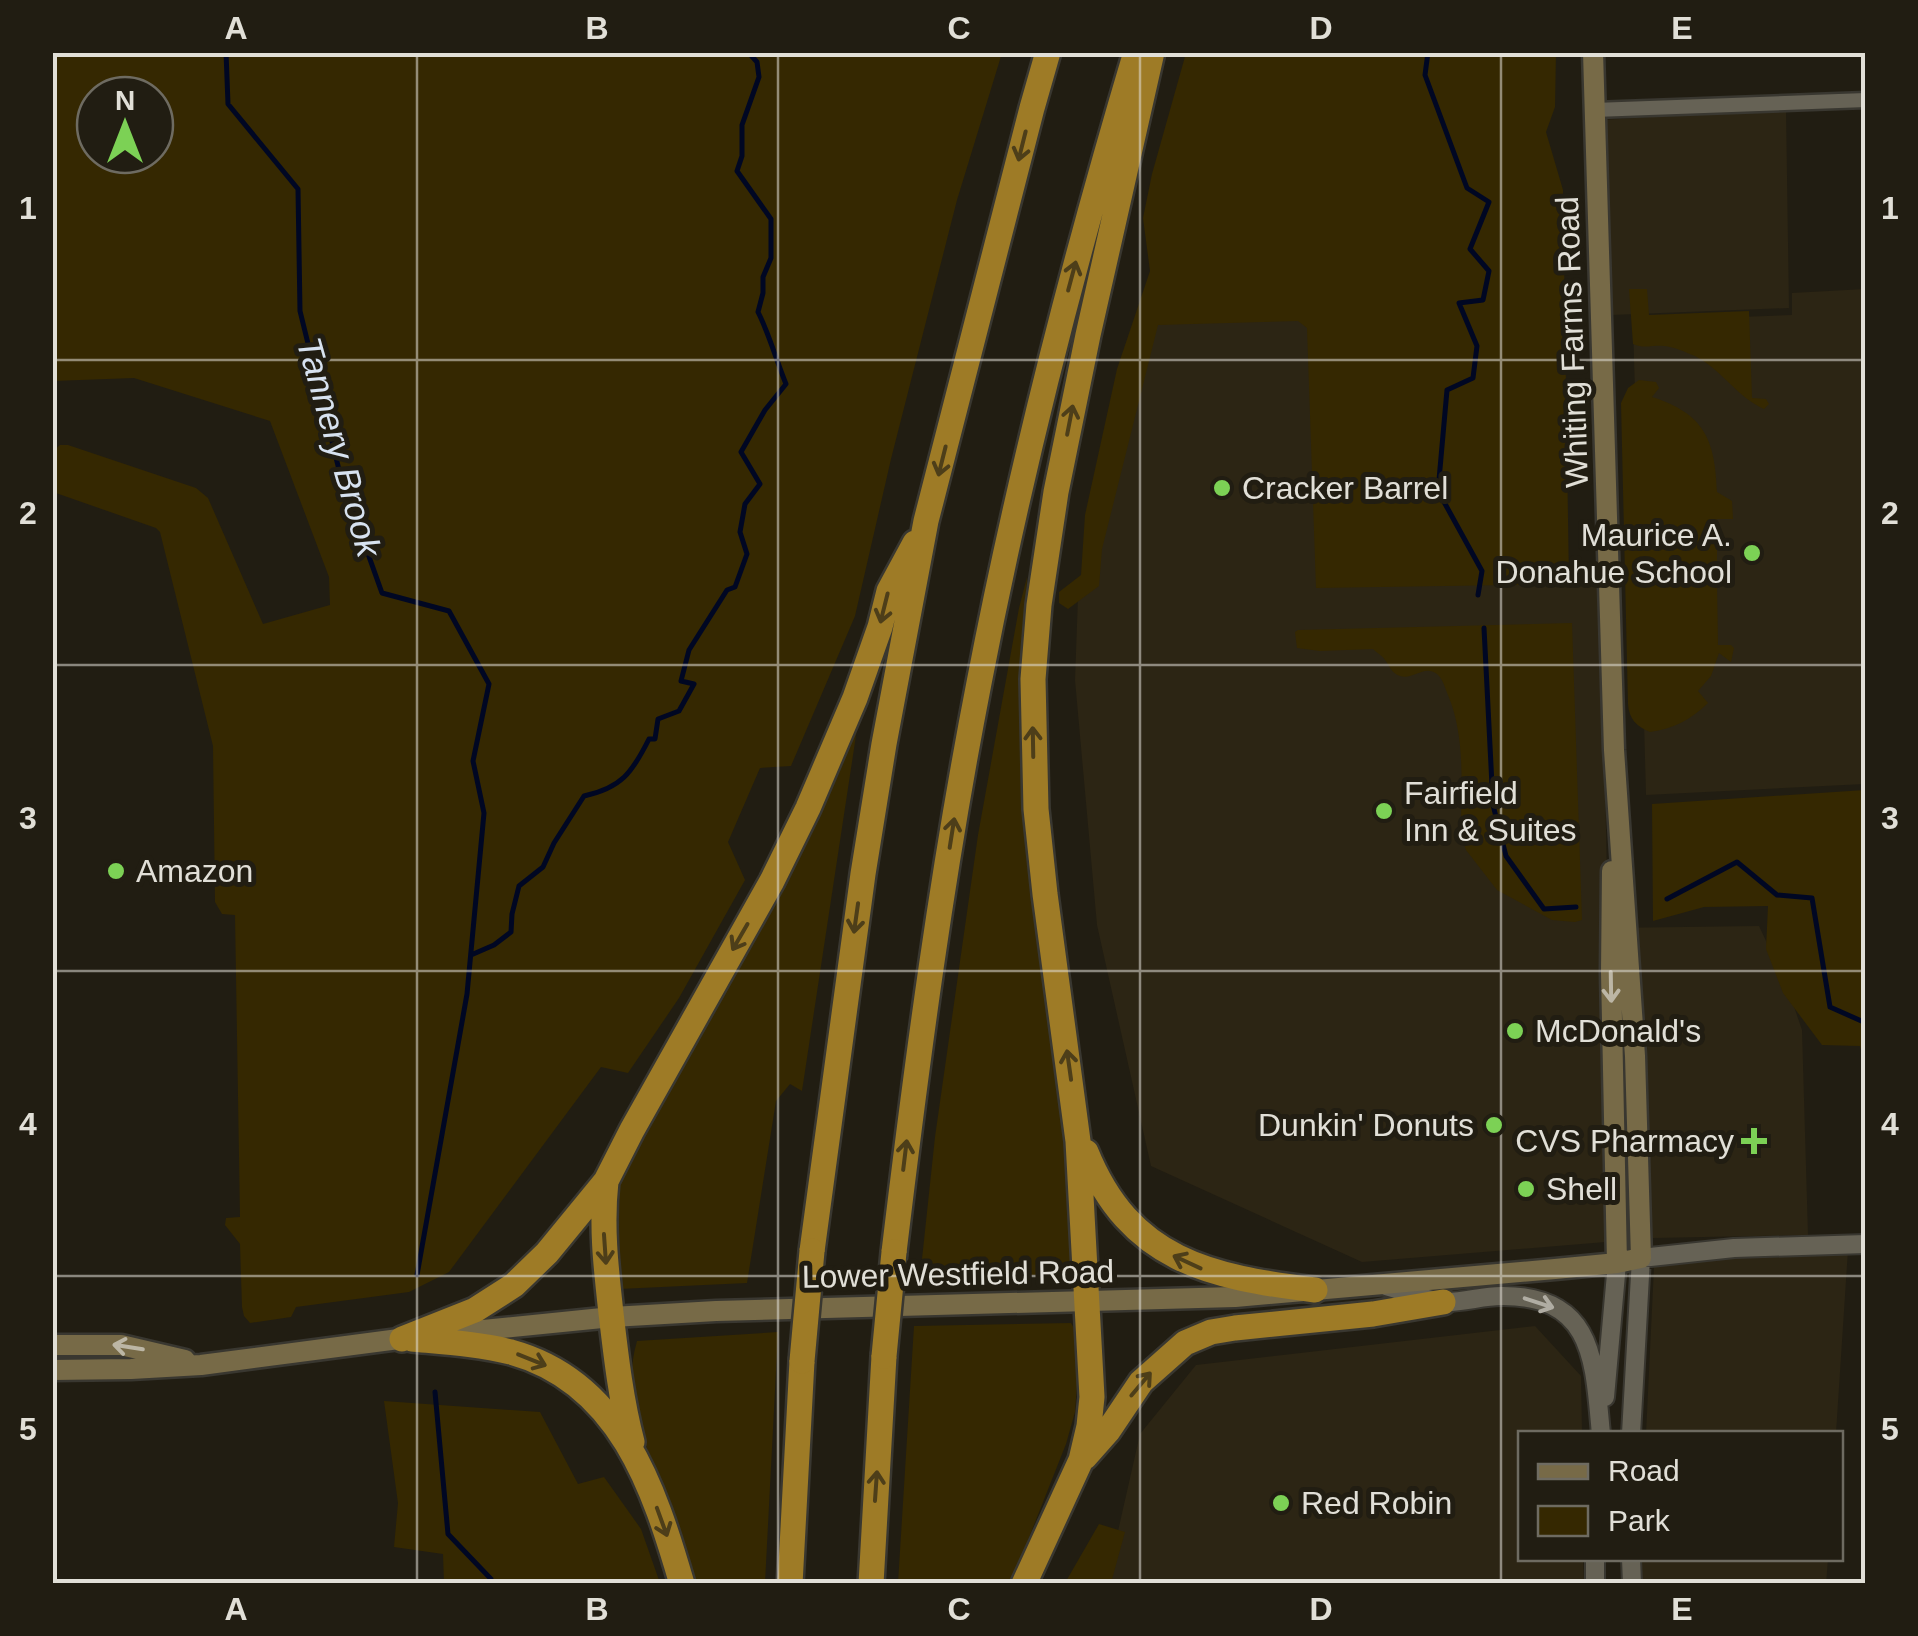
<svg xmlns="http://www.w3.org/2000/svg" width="1918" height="1636" font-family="Helvetica,sans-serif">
	<rect width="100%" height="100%" fill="#211d12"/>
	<path fill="#2c2514" d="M1786 109 1789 308 1611 315 1602 120Z
		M1865 289V784L1646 795 1633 321 1792 315V293Z
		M1309 317 1324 582 1601 579 1608 928 1759 926 1787 986 1802 1030 1808 1235 1654 1238 1362 1262 1151 1166 1097 925 1075 680 1078 597 1140 324Z
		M1848 1250 1836 1433 1646 1434 1654 1267 1735 1254Z
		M1535 1326 1581 1376 1582 1433 1520 1434V1558L1583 1559 1584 1583 1106 1584 1140 1434 1196 1365Z
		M1640 1559V1558L1828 1559 1826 1584 1642 1583Z"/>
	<path fill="#352801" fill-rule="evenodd" d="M53 52 1002 53 957 200 891 459 855 616 791 766 760 768 728 842 745 880 679 998 628 1073 601 1067 449 1272 409 1292 296 1307 291 1317 250 1323 244 1316 242 1307 240 1244 225 1225 226 1218 240 1217 235 915 222 914 215 902 213 746 160 532 156 528 53 492V451L60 445H68L196 488 208 498 263 624 330 605 329 577 270 421 134 378 53 381ZM155 95V155H95V95Z
		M1186 53H1556L1555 107 1546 132 1563 190 1569 584 1316 588 1307 328 1298 321 1158 325 1102 549 1099 586 1068 609 1059 603V592L1081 575 1085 515 1117 369 1150 271 1143 218 1152 174Z
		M1629 289H1647L1649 315 1749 311 1752 398 1766 399 1769 404 1764 409C1737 397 1722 370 1695 356 1685 352 1675 347 1664 346 1652 345 1644 349 1633 344Z
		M1639 380 1656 382 1659 388 1652 397C1705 414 1715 440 1717 492L1732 501 1733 519H1717V563H1734V582L1717 583 1718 645H1731L1734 648 1731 662 1719 653 1711 676 1698 691 1708 703C1692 719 1673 729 1650 732 1636 726 1629 719 1628 704L1621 403 1628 388Z
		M1027 577 1022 726 1073 1163 1075 1260 1068 1273 1030 1275 1021 1271 1009 1274 920 1278 935 1137 978 835 1019 608Z
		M1572 623 1582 920 1575 922 1552 920 1497 890 1466 850 1461 835C1461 788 1466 738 1448 695 1445 688 1443 679 1437 674 1424 664 1414 680 1400 676 1391 673 1390 666 1385 660 1382 655 1377 653 1373 649L1320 651 1297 648 1295 632 1298 630Z
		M857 729 802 1091 790 1084 776 1101 747 1283 619 1289C613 1246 613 1212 622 1170L784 876Z
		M1865 790H1866L1865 1064 1860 1046 1822 1045 1783 993 1766 949 1768 906 1704 907 1653 921 1652 804Z
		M1071 1323 1075 1330 1078 1372 1075 1412 1066 1444 1011 1583H898L914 1326Z
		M778 1332 765 1583H690L635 1411C631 1386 630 1365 637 1341Z
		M384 1401 540 1412 578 1484 604 1477 641 1529 660 1583H444L443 1554 394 1547 398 1503Z
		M1099 1524 1125 1532 1111 1583H1065Z"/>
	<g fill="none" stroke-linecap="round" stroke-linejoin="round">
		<path stroke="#000723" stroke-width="5" d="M226 52 228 104 298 189 300 311 341 478 382 593 449 611 489 684 473 761 484 813 467 994 417 1275
			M1428 52 1425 75 1467 188 1489 202 1470 249 1489 271 1483 300 1459 303 1477 346 1473 378 1447 390 1438 491 1482 571 1478 595
			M1484 628 1493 805 1506 856 1544 909 1576 907
			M1667 899 1737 862 1777 895 1812 898 1830 1007 1866 1023
			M471 955 494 945 511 932 512 914 519 886 543 867 554 843 584 796C621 788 632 773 649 739H655L658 719 679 711 694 684 681 681 689 650 727 590 735 587 747 554 740 532 745 504 760 484 741 452 765 410 786 384C776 360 770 336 758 312L763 293V277L771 258V219L737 171 742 156V125L759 77 757 62 748 52
			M435 1392 448 1534 491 1579 492 1584"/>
		<defs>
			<path id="minor" d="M1594 110 1866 100"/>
			<path id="tertiary" d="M1386 1286C1405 1291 1428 1302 1447 1302 1465 1302 1483 1296 1501 1296 1595 1295 1594 1362 1601 1434
				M1605 1397 1617 1263
				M1631 1434 1641 1258 1734 1248 1866 1244
				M1595 1558V1584
				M1631 1558 1632 1584"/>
			<path id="secondary" d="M1612 871 1611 972 1617 1263
				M443 1334 612 1317 716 1311 1235 1297 1555 1269 1617 1263 1641 1258 1635 1056 1614 750 1593 52
				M52 1345H121L185 1360
				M52 1370 131 1369 201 1365 414 1337"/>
			<path id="motorway" d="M1086 1152C1130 1261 1210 1277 1315 1290
				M606 1181C601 1226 606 1268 611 1313 616 1356 621 1400 632 1442
				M812 1251 863 874 884 744 926 521 1032 108 1048 52
				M894 1252C917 1061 942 872 979 683 1020 470 1074 260 1136 52
				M402 1339 475 1310 514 1285 547 1253 606 1181 632 1130 772 881 808 808 855 698 880 627 889 591 915 543
				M412 1339C445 1342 479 1344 511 1352 620 1382 654 1488 682 1584
				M1085 1457 1108 1431 1141 1382 1185 1343 1211 1332 1235 1328 1373 1314 1443 1302
				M790 1584 802 1361
				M871 1584 884 1356
				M1024 1584 1081 1460 1089 1426 1092 1397 1078 1141 1045 894 1036 809 1033 679 1039 605 1056 492 1088 335 1152 52"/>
		</defs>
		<use href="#minor" stroke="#393730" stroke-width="19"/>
		<use href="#tertiary" stroke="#393730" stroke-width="22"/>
		<use href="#secondary" stroke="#393730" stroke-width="25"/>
		<use href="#motorway" stroke="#393730" stroke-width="30"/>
		<use href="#minor" stroke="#666255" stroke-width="14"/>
		<use href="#tertiary" stroke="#666255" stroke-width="18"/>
		<use href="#secondary" stroke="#776a47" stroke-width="20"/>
		<use href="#motorway" stroke="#9e7b26" stroke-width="25"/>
		<defs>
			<path id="motorway-bridge" d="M884 1356 894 1252
				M802 1361 812 1251"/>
		</defs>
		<use href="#motorway-bridge" stroke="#393730" stroke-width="30" stroke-linecap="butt"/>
		<use href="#motorway-bridge" stroke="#9e7b26" stroke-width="25"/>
	</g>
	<defs><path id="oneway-shaft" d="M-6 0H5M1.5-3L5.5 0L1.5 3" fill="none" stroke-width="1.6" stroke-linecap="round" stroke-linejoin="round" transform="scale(2.5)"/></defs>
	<g stroke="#4d3e19">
		<use href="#oneway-shaft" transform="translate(1022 146) rotate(104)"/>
		<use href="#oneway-shaft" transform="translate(1072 276) rotate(-75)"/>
		<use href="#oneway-shaft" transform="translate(1070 420) rotate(-79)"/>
		<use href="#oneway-shaft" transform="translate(942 461) rotate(104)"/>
		<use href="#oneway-shaft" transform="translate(884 608) rotate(104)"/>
		<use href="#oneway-shaft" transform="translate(1033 742) rotate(-91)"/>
		<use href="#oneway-shaft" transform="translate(952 833) rotate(-81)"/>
		<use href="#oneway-shaft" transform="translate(856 918) rotate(98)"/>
		<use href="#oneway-shaft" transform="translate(740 937) rotate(120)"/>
		<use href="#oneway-shaft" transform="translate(1069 1065) rotate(-98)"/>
		<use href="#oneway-shaft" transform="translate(905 1155) rotate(-83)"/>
		<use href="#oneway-shaft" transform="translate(605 1249) rotate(86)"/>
		<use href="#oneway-shaft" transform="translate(1187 1262) rotate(-155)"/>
		<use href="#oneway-shaft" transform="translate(532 1360) rotate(22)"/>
		<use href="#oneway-shaft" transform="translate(1141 1384) rotate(-50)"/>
		<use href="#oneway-shaft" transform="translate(876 1486) rotate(-86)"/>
		<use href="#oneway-shaft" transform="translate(662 1522) rotate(70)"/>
	</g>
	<g stroke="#bcb6a5">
		<use href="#oneway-shaft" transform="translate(1611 987) rotate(89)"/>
		<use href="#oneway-shaft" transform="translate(128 1347) rotate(-171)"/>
	</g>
	<use stroke="#b0ada3" href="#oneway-shaft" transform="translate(1539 1303) rotate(18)"/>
	<path fill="none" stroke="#e1dfd7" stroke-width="2.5" stroke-opacity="0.55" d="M417 52V1584M778 52V1584M1140 52V1584M1501 52V1584M52 360H1866M52 665H1866M52 971H1866M52 1276H1866"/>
	<g fill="#7cd155" stroke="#211d12" stroke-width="4">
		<circle cx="1222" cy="488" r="10"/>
		<circle cx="1752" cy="553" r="10"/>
		<circle cx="1384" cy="811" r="10"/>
		<circle cx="116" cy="871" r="10"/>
		<circle cx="1515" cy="1031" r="10"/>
		<circle cx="1494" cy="1125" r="10"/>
		<path d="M1749 1126h10v10h10v10h-10v10h-10v-10h-10v-10h10z"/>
		<circle cx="1526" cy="1189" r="10"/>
		<circle cx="1281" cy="1503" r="10"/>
	</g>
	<g text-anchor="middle" stroke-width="10" stroke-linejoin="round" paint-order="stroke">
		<g font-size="32" fill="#e1dfd7" stroke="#211d12">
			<text transform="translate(1572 342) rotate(-92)" y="11">Whiting Farms Road</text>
			<text transform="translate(958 1274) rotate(-1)" y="11">Lower Westfield Road</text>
		</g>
		<g font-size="32" fill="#e1dfd7" stroke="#211d12" text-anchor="start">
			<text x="1242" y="499">Cracker Barrel</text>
			<text x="1732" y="546" text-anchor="end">Maurice A.<tspan x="1732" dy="37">Donahue School</tspan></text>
			<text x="1404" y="804">Fairfield<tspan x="1404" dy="37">Inn &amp; Suites</tspan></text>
			<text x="136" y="882">Amazon</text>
			<text x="1535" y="1042">McDonald's</text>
			<text x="1474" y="1136" text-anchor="end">Dunkin' Donuts</text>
			<text x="1734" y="1152" text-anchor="end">CVS Pharmacy</text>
			<text x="1546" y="1200">Shell</text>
			<text x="1301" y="1514">Red Robin</text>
		</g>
		<g font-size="35" font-style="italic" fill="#d7e2f0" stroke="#211d12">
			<text transform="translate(339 447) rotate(74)" y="12">Tannery Brook</text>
		</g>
	</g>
	<rect width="1918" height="1636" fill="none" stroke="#211d12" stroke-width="110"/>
	<rect x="1518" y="1431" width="325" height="130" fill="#211d12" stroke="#6e6b61" stroke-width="2.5"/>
	<rect x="1538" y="1464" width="50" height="15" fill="#776a47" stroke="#6e6b61" stroke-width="2.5"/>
	<text x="1608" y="1481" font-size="30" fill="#e1dfd7">Road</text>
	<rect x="1538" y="1506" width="50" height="30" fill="#352801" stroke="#6e6b61" stroke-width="2.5"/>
	<text x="1608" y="1531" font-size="30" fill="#e1dfd7">Park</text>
	<g transform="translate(125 125)"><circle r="48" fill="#211d12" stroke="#6e6b61" stroke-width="2.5"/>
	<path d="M0-8L18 38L0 25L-18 38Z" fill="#7cd155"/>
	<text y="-15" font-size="28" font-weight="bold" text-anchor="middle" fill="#e1dfd7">N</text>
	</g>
	<rect x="55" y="55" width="1808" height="1526" fill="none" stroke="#e1dfd7" stroke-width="4"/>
	<g font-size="32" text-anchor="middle" font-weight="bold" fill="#e1dfd7">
		<text x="236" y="39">A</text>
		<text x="597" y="39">B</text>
		<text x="959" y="39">C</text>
		<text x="1321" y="39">D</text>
		<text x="1682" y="39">E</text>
		<text x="28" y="219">1</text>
		<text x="1890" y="219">1</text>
		<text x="28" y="524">2</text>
		<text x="1890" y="524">2</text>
		<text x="28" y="829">3</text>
		<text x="1890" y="829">3</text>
		<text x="28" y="1135">4</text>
		<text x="1890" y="1135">4</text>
		<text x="28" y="1440">5</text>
		<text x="1890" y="1440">5</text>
		<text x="236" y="1620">A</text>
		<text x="597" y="1620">B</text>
		<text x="959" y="1620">C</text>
		<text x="1321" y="1620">D</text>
		<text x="1682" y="1620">E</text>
	</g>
</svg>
